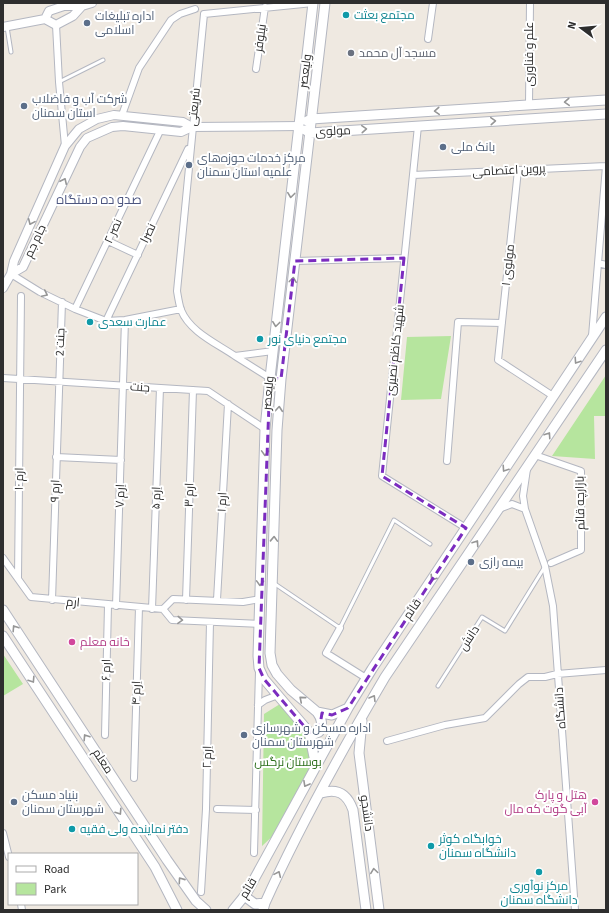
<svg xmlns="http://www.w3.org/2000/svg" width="609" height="913" font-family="'Source Sans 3',Cairo,sans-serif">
	<rect width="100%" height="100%" fill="#efe9e1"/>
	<path fill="#b6e59e" d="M451 336 441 399 401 400 407 337Z
		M606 375V416H594L595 459 552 456Z
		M3 654 23 684 3 696Z
		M280 704 310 743 312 765 276 833 262 846 264 714Z"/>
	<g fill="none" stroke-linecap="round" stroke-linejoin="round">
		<defs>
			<path id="service" d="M7 27 11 52
				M59 82 103 60
				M275 584 340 628 394 520 430 544
				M438 686 482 617 505 631 544 568"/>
			<path id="minor" d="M204 14 177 291C178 297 179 304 181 310 190 332 216 343 235 356
				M204 14 313 3
				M56 25 59 82 65 146
				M428 39 433 3
				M256 69 265 7
				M529 105 530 3
				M122 115 139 68 171 20 180 14 195 9
				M418 126 382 476 466 528
				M518 170 498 360 553 396
				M413 175 606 166
				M108 241 138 255
				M295 261 404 258
				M598 263 606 265
				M11 274 40 292 75 309 106 321 125 320 181 309
				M75 309 160 131
				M106 321 188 149
				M592 336 606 166
				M3 378 208 391 265 429
				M270 378 235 356 273 351
				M535 455 581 471V550L551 563
				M56 457 121 460
				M447 461 458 322 502 323
				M499 509 512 504 525 509 523 496 527 469
				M525 509 545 566 553 606 575 910
				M3 558 31 597 163 609
				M18 578 21 296
				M52 600 62 302
				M186 600 193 390
				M217 600 228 404
				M116 606 125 320
				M152 609 160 388
				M259 624 172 620 163 609 173 599 243 602 260 599
				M340 628 326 653 366 678
				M258 705 265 700 278 695
				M105 735 108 605
				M387 741 445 725 485 718 519 684 528 677H545L557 674 606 670
				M134 778 139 607
				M217 809 256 810
				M3 833 9 857
				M254 853 259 671
				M201 892 206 809 210 622
				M21 904 22 910"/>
			<path id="tertiary" d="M82 6 73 16 56 25 45 19 49 11 64 6H82L92 3
				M3 27 45 19
				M11 274 23 267 80 147 87 138 112 127 123 126 181 132 192 127 299 126
				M3 288 11 274 14 261 65 146 79 129 97 119 114 115 183 122 192 127"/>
			<path id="secondary" d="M313 3 270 378 265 429 258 656 259 668 264 679 309 732 316 767
				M325 3 281 379 277 430 270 653 272 665 277 674 291 690 317 712 332 715 348 708
				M307 121 311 119 606 100
				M305 130 310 133 606 114
				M3 610 167 860 196 901 206 910
				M3 636 155 867 177 910
				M362 721 359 753 379 910
				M309 732 314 734 319 732C323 724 322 719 317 712
				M321 793C337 788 347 793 353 810L366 910
				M246 894 247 898 255 904 265 903
				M233 910 246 894 348 708 372 669 606 317
				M263 910 265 903C300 825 342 750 385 677L606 350"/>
		</defs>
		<use href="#service" stroke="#b4b7c1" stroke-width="5"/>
		<use href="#minor" stroke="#b4b7c1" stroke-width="8"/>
		<use href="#tertiary" stroke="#b4b7c1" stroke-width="10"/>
		<use href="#secondary" stroke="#b4b7c1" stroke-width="11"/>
		<use href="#service" stroke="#fff" stroke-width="3"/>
		<use href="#minor" stroke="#fff" stroke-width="6"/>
		<use href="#tertiary" stroke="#fff" stroke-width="8"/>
		<use href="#secondary" stroke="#fff" stroke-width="9"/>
	</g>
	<defs><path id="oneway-chevron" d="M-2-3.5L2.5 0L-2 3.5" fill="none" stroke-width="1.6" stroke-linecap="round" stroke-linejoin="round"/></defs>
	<g stroke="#969696">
		<use href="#oneway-chevron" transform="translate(567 102) rotate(176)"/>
		<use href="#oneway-chevron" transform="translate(437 111) rotate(176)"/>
		<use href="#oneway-chevron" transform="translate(493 121) rotate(-4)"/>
		<use href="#oneway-chevron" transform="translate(364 129) rotate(-4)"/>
		<use href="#oneway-chevron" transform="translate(64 181) rotate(-65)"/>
		<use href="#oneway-chevron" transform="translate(291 195) rotate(97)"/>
		<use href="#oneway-chevron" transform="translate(31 222) rotate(114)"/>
		<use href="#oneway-chevron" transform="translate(293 280) rotate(-83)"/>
		<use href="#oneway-chevron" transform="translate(45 294) rotate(25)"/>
		<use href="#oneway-chevron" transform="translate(276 324) rotate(97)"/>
		<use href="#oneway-chevron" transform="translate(577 361) rotate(124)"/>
		<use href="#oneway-chevron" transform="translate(279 409) rotate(-85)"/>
		<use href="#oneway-chevron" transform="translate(548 435) rotate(-56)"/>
		<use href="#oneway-chevron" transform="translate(265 453) rotate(92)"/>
		<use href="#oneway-chevron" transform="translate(505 469) rotate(124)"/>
		<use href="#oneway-chevron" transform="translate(274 539) rotate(-88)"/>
		<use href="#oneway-chevron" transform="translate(476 543) rotate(-56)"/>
		<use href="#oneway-chevron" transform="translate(433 578) rotate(124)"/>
		<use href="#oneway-chevron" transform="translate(260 583) rotate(92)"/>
		<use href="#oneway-chevron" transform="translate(180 620) rotate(3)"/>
		<use href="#oneway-chevron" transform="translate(15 628) rotate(-123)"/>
		<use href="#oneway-chevron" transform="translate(32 680) rotate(57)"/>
		<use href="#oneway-chevron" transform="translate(373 698) rotate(-59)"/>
		<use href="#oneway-chevron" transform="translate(302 699) rotate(-140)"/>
		<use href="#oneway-chevron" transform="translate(86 737) rotate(-123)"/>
		<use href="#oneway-chevron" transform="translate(306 784) rotate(119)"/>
		<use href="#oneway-chevron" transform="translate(119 812) rotate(57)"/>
		<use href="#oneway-chevron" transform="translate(374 871) rotate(-98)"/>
		<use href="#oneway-chevron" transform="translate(278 874) rotate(-66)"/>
		<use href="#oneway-chevron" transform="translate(181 880) rotate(-125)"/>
	</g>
	<path fill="none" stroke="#7b2cbf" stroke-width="3" stroke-dasharray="8 5" stroke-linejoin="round" d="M404 258 382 476 466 528 348 708 332 715 322 713 319 732H309L264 679 259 668 270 378 281 379 295 261Z"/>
	<g fill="#0f9aa8" stroke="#fff" stroke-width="1.5">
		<circle cx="346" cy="15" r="4"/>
		<circle cx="90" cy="322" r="4"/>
		<circle cx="260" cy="339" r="4"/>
		<circle cx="72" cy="829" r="4"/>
		<circle cx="431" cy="846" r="4"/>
		<circle cx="539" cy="872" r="4"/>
	</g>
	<g fill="#5c6f8a" stroke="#fff" stroke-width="1.5">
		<circle cx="87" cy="23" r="4"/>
		<circle cx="24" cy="106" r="4"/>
		<circle cx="443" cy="147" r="4"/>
		<circle cx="189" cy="165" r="4"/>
		<circle cx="471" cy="562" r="4"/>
		<circle cx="244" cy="735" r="4"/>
		<circle cx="14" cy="802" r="4"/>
	</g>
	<circle fill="#6b7280" stroke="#fff" stroke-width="1.5" cx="351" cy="53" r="4"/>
	<g fill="#d1479c" stroke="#fff" stroke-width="1.5">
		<circle cx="72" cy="642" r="4"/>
		<circle cx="595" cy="802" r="4"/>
	</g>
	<g text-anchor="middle" stroke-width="4" stroke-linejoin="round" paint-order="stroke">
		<g font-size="12" fill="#0d838f" stroke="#fff" text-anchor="start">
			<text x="354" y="19">مجتمع بعثت</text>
			<text x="98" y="326">عمارت سعدی</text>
			<text x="268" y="343">مجتمع دنیای نور</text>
			<text x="80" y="833">دفتر نماینده ولی فقیه</text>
			<text x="439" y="843">خوابگاه کوثر<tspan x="439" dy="14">دانشگاه سمنان</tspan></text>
			<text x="539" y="890" text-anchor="middle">مرکز نوآوری<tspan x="539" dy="14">دانشگاه سمنان</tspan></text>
		</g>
		<g font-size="12" fill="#4e5e75" stroke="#fff" text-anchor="start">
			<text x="95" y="20">اداره تبلیغات<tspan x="95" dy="14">اسلامی</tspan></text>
			<text x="32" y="103">شرکت آب و فاضلاب<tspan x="32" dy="14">استان سمنان</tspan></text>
			<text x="451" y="151">بانک ملی</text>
			<text x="197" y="162">مرکز خدمات حوزه‌های<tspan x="197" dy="14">علمیه استان سمنان</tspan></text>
			<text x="479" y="566">بیمه رازی</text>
			<text x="252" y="732">اداره مسکن و شهرسازی<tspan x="252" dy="14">شهرستان سمنان</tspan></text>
			<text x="22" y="799">بنیاد مسکن<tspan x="22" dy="14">شهرستان سمنان</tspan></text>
		</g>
		<g font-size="12" fill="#2e2e2e" stroke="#fff">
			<text transform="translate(260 38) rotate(-82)" y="4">نیلوفر</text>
			<text transform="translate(529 54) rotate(-90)" y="4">علم و فناوری</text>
			<text transform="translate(305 71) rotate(-83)" y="4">ولیعصر</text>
			<text transform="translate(194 107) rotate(-84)" y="4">شریعتی</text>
			<text transform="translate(333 131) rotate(-3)" y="4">مولوی</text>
			<text transform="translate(509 170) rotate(-3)" y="4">پروین اعتصامی</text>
			<text transform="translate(113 231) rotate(-65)" y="4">نصر ۲</text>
			<text transform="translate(148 233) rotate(-64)" y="4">نصرا</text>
			<text transform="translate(35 241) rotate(-65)" y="4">جام جم</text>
			<text transform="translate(508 265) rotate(-84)" y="4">مولوی ۱</text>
			<text transform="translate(60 342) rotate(-88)" y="4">جنت 2</text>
			<text transform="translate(395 350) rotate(-84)" y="4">شهید کاظم نصیری</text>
			<text transform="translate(140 387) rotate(4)" y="4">جنت</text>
			<text transform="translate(268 393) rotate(-85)" y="4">ولیعصر</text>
			<text transform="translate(19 479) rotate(-89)" y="4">ارم ۱۰</text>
			<text transform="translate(55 491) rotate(-88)" y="4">ارم ۹</text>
			<text transform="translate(189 495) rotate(-88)" y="4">ارم ۳</text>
			<text transform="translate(120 496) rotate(-88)" y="4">اِرم ۷</text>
			<text transform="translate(156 498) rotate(-88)" y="4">اِرم ۵</text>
			<text transform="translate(222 502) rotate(-87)" y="4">ارم ۱</text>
			<text transform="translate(580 503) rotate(-91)" y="4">بازارچه قائم</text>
			<text transform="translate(73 602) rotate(5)" y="4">ارم</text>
			<text transform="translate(412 609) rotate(-56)" y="4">قائم</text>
			<text transform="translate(469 638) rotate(-57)" y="4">دانش</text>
			<text transform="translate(106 670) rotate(-89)" y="4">ارم ۶</text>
			<text transform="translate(136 693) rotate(-88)" y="4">اِرم ۴</text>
			<text transform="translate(560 708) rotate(-94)" y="4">دانشگاه</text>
			<text transform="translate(207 757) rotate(-89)" y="4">اِرم ۲</text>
			<text transform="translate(103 761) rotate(57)" y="4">معلم</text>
			<text transform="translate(367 813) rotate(82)" y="4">دانشجو</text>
			<text transform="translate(248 888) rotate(-59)" y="4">قائم</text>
		</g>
		<g font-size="12" fill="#5b616d" stroke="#fff" text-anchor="start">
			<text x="359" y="57">مسجد آل محمد</text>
		</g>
		<g font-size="12" fill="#b23c85" stroke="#fff" text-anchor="start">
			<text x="80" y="646">خانه معلم</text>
			<text x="587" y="799" text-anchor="end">هتل و پارک<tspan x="587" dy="14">آبی گوت که مال</tspan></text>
		</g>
		<g font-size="12" fill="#2c6e1b" stroke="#fff">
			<text x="288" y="766">بوستان نرگس</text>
		</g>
		<g font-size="13" fill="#4d5680" stroke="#fff">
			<text x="99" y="204">صدو ده دستگاه</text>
		</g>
	</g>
	<rect width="609" height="913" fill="none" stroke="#2e2e2e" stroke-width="8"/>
	<rect x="8" y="853" width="130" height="52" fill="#ffffff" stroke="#ababab"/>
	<rect x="16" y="866" width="20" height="6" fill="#ffffff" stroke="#ababab"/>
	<text x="44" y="873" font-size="12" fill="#2e2e2e">Road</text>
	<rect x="16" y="883" width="20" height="12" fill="#b6e59e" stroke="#ababab"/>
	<text x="44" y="893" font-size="12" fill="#2e2e2e">Park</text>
	<g transform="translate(581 28) rotate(286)" stroke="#ffffff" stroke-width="3" paint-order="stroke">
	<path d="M0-3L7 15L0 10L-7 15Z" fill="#2e2e2e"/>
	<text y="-6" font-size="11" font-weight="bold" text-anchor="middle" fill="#2e2e2e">N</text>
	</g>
</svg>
